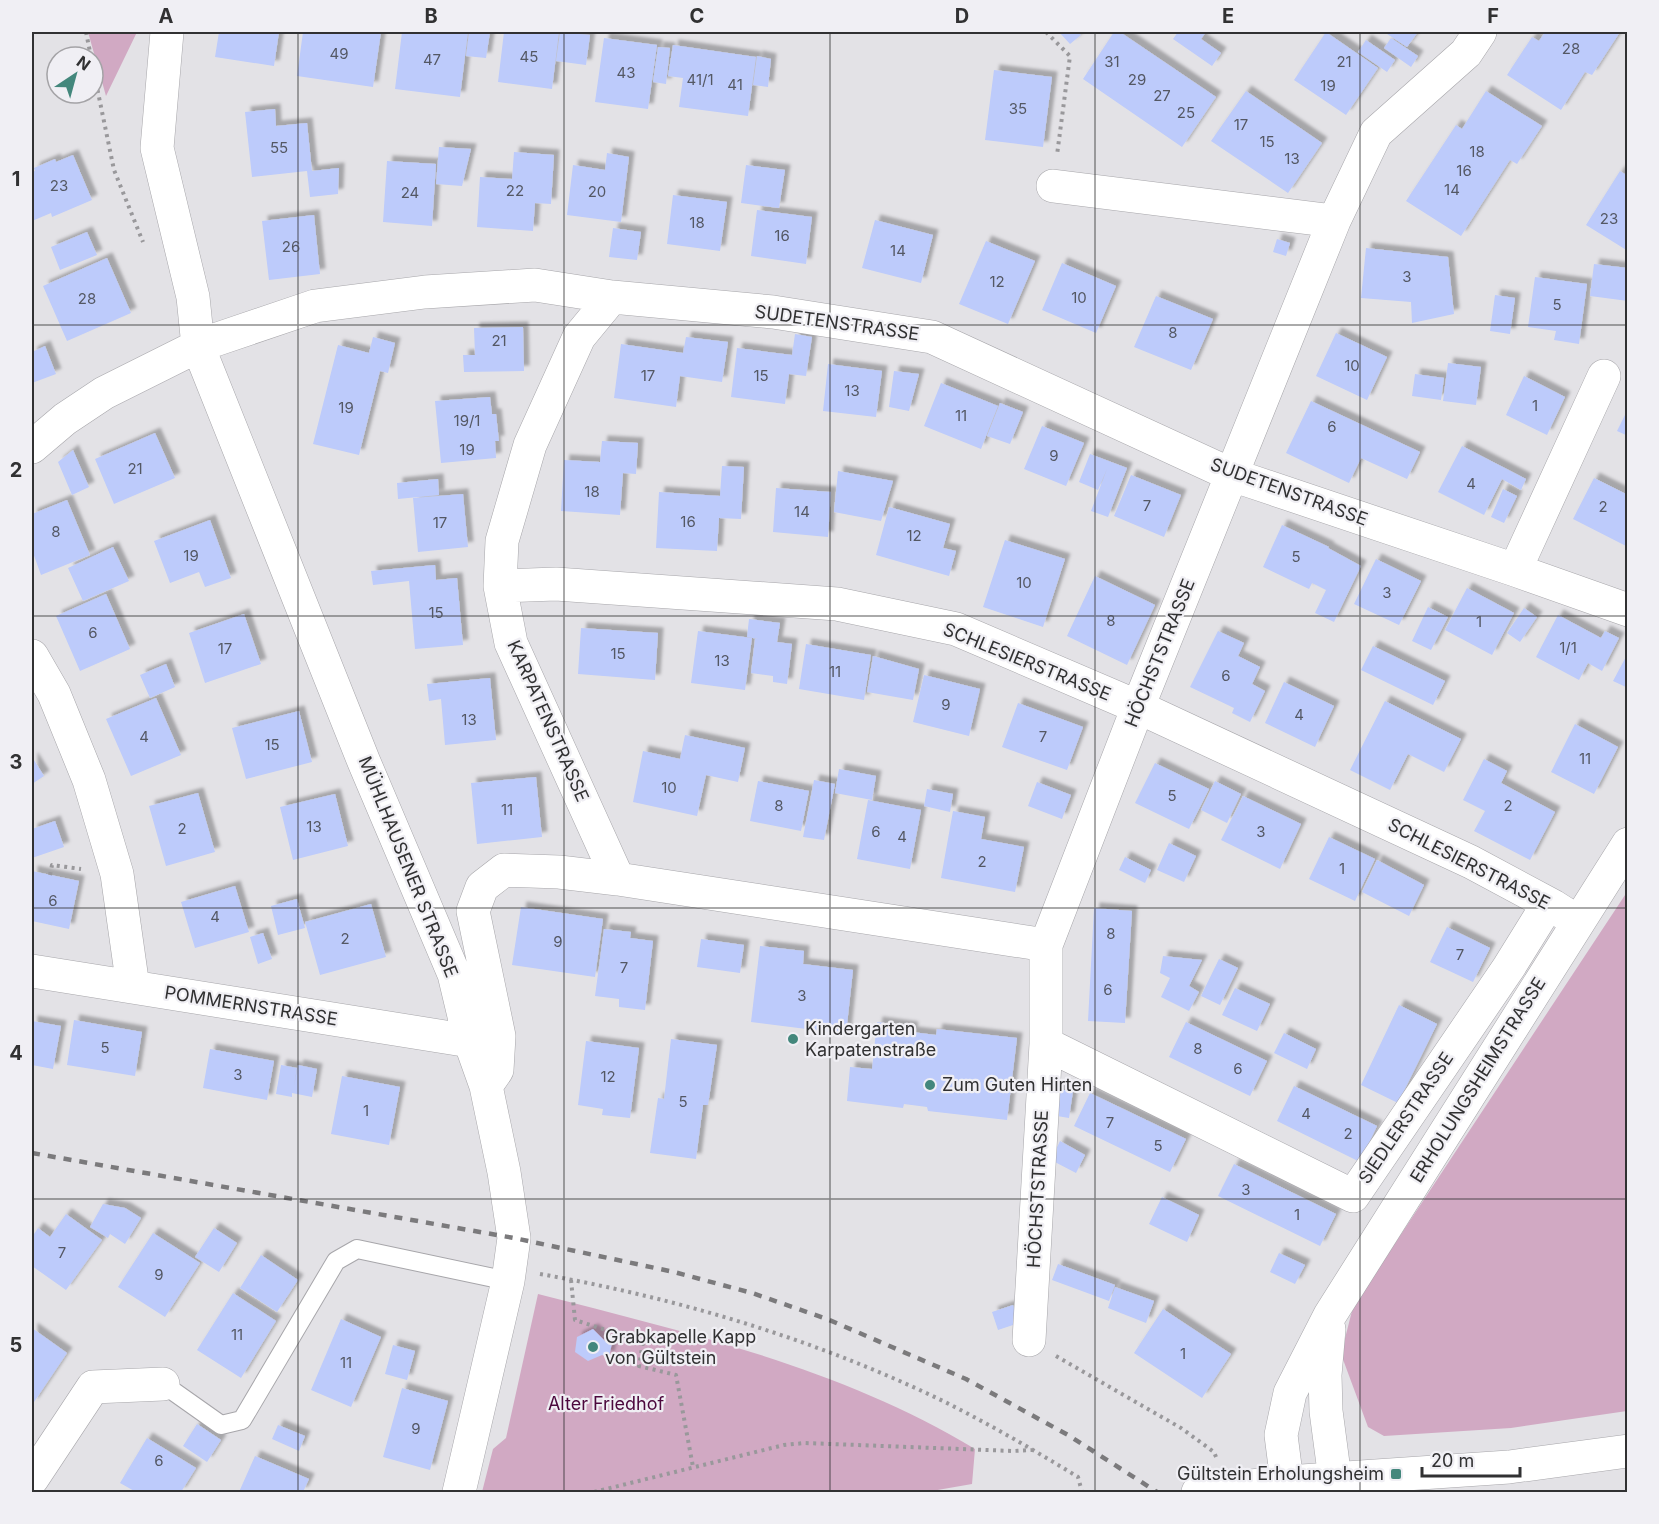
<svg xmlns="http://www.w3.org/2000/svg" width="1659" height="1524" font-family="Inter,sans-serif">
	<defs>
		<filter id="shadow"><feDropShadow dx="5.5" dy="-5.5" stdDeviation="1.5" flood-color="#0004"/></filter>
	</defs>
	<rect width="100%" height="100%" fill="#e3e2e6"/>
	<path fill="#d1a9c3" d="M88 32H137L106 96Z
		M1627 892V1411L1511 1428 1384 1436 1368 1427 1341 1354 1353 1307Z
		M538 1294C689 1333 841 1368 975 1449L972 1484 926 1492H482L493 1449 506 1438Z"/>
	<path fill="#bdcbfb" filter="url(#shadow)" d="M219 32H279L274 66 215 57Z
		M303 32H381L373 87 297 76Z
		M402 32H468L460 97 395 89Z
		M469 32H490L486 58 466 56Z
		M504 32H559L552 89 498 82Z
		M560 32 590 35 586 65 556 61Z
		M1059 32H1078L1081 35 1070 44Z
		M1114 32H1120L1216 97 1182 147 1083 79Z
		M1178 32H1206L1201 39 1221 53 1212 66 1173 39Z
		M1326 32 1378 68 1346 115 1294 80Z
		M1384 32H1418L1407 47Z
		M1545 32H1620L1592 75 1585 72 1561 110 1507 75 1532 37 1539 41Z
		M604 38 657 45 648 109 595 102Z
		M1391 38 1418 56 1411 67 1384 48Z
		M1366 40 1395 60 1387 72 1358 52Z
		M673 45 756 57 748 116 679 107 683 78 668 76Z
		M658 47 670 48 666 84 653 82Z
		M757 56 771 59 768 87 753 85Z
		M994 70 1052 77 1043 147 985 140Z
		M1246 91 1322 143 1288 193 1211 141Z
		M1486 91 1542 126 1517 164 1510 160 1461 236 1406 201 1456 125 1462 129Z
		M275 109 276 126 307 123 312 171 339 168 338 194 310 197 307 171 252 177 245 112Z
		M439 147 471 149 462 186 436 184Z
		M514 152 554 155 551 204 535 203 533 231 477 227 480 177 512 179Z
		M607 153 629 157 621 222 567 215 573 165 605 170Z
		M73 155 92 200 52 217 51 213 32 221V172L35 171 34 168 55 159 56 162Z
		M387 161 436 164 432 226 383 222Z
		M746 165 785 170 779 208 741 203Z
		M1620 171 1628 176V251L1586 225Z
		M673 195 727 202 720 251 667 244Z
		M757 210 812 217 806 264 751 256Z
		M314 215 320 274 269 280 262 221Z
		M875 220 933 235 921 283 862 268Z
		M613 228 641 232 637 260 609 257Z
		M87 232 97 255 60 270 51 247Z
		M1277 239 1290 243 1286 256 1273 252Z
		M986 241 1035 261 1008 324 959 304Z
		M1366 248 1448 257 1454 314 1412 323 1411 302 1361 298Z
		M107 258 131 313 67 341 43 286Z
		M1062 263 1116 286 1096 333 1042 310Z
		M1594 264 1628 268V301L1590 296Z
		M1535 277 1587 284 1579 344 1554 340 1556 331 1528 327Z
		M1495 295 1515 298 1510 334 1490 331Z
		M1156 296 1213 319 1191 370 1134 347Z
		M523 327 524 371 464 372 463 355H475L474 328Z
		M1336 333 1387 357 1367 400 1316 376Z
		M795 334 812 337 806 376 789 374 785 404 731 397 737 348 792 355Z
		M373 337 395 343 388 373 380 371 359 455 313 444 338 345 369 353Z
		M686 337 728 342 722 382 680 376 676 407 614 398 621 344 683 353Z
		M45 346 56 374 32 383V352Z
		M1448 363 1481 367 1476 405 1443 401Z
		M828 364 882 371 876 417 823 411Z
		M894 371 919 374 909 411 889 407Z
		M1415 374 1444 378 1441 400 1412 396Z
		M1524 376 1565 397 1547 435 1506 415Z
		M941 383 998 406 981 449 924 426Z
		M490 397 492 414H496L499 441H495L496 458 441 463 435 401Z
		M1311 401 1420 452 1407 479 1361 458 1349 483 1286 453Z
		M1000 403 1023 412 1010 444 987 436Z
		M1628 409V436L1617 431Z
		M1042 426 1084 443 1066 486 1024 469Z
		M155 433 175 478 114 504 95 459Z
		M602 441 638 443 636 474 623 473 620 515 561 511 564 460 600 462Z
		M1462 446 1526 479 1521 490 1502 479 1484 515 1438 492Z
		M73 450 89 487 72 495 58 462Z
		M1090 454 1127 468 1108 517 1091 511 1107 469 1098 490 1079 482Z
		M722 466 744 467 741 519 719 518 717 551 656 548 659 492 720 496Z
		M838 471 893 481 881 521 834 512Z
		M1131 475 1181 495 1164 537 1114 516Z
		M1594 478 1628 495 1626 546 1573 519Z
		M438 479 439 495 398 499 397 483Z
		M776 488 831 492 828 537 773 532Z
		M1503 489 1517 496 1504 523 1491 517Z
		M463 494 468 547 418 552 413 498Z
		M67 500 90 555 41 575 32 550V514Z
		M889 507 950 524 943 548 956 551 949 576 876 555Z
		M210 520 231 578 205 587 199 572 170 583 154 541Z
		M1282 525 1329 547 1328 548 1361 566 1334 622 1315 613 1326 590 1312 583 1309 589 1263 567Z
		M1005 540 1065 559 1043 627 983 607Z
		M113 547 129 581 83 601 68 568Z
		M1376 559 1421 581 1399 625 1354 604Z
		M435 565 436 580 457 578 463 645 415 649 409 581 373 585 371 571Z
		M1095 576 1155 605 1127 665 1067 636Z
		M1467 588 1514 613 1492 655 1445 630Z
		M106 594 130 649 80 671 56 616Z
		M1428 607 1448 617 1431 650 1412 641Z
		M1524 608 1537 617 1520 642 1507 633Z
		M244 614 261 664 205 683 189 633Z
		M1558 615 1601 638 1605 631 1619 638 1602 671 1588 663 1579 680 1536 657Z
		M749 619 780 623 777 642 792 644 787 684 773 682V676L751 673 755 639H758L747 637Z
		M581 628 658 633 655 680 578 674Z
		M698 631 752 638 745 690 691 683Z
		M1218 631 1244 643 1238 656 1260 667 1252 684 1265 691 1250 722 1232 713 1234 708 1190 687Z
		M806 644 871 655 864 700 799 689Z
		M1373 646 1445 681 1433 705 1361 670Z
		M1628 653V688L1613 681Z
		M873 656 919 669 913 700 867 692Z
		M166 664 175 687 150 698 140 675Z
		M924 675 980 689 969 736 913 722Z
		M490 678 496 740 445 745 441 699 429 701 427 684Z
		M1284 682 1334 706 1315 747 1265 723Z
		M156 698 181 755 131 776 106 719Z
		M1385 701 1461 739 1444 772 1408 754 1390 790 1350 770Z
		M1018 703 1083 727 1067 770 1002 747Z
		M299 711 312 762 246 779 232 728Z
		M1575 724 1618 747 1594 794 1551 772Z
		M685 735 745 748 738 782 706 775 697 816 633 802 643 751 680 759Z
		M32 757 44 776 32 784Z
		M1484 759 1507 771 1501 783 1555 812 1530 860 1474 831 1485 811 1463 800Z
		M1155 763 1209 789 1189 829 1135 803Z
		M839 769 876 776 872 800 835 793Z
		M536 777 542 837 477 844 471 783Z
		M814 780 835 784 824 840 803 837Z
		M758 781 809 791 801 831 750 821Z
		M1215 781 1241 794 1227 823 1201 810Z
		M1037 782 1071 795 1062 819 1028 806Z
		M927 789 953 794 950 812 924 806Z
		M198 793 215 852 166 866 149 806Z
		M335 794 348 846 293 860 280 807Z
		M1243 796 1301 824 1280 869 1221 840Z
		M868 800 921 810 910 869 857 859Z
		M953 811 985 817 981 839 1024 847 1015 892 941 878Z
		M55 821 64 847 32 858V829Z
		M1329 837 1375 859 1355 901 1309 879Z
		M1169 843 1196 856 1184 882 1157 870Z
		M1125 857 1151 870 1145 883 1119 870Z
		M1377 860 1424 885 1409 916 1362 892Z
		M32 871 79 881 69 929 32 921Z
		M235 886 249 932 195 948 181 902Z
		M297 899 305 928 278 935 271 906Z
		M371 904 386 957 320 975 305 922Z
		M521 907 603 919 595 977 512 965Z
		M1094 908 1132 911 1125 1023 1088 1021Z
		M1447 927 1490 948 1473 982 1430 962Z
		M604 929 631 932 630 938 653 941 645 1010 619 1007V999L595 996Z
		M263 933 272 959 258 964 250 937Z
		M701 939 744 945 740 973 697 967Z
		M760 946 804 951 803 964 853 970 846 1034 751 1022Z
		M1163 956 1202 960 1189 986 1199 992 1189 1011 1161 997 1170 978 1160 973Z
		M1219 959 1238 968 1220 1005 1201 996Z
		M1235 988 1270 1004 1257 1031 1222 1015Z
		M1399 1005 1437 1024 1398 1103 1361 1085Z
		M74 1020 142 1032 135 1076 67 1065Z
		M32 1021 61 1026 53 1069 32 1065Z
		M877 1022 913 1027 912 1032 936 1035 937 1029 1017 1038 1007 1120 928 1111 927 1107 904 1104 903 1108 847 1101 850 1067 872 1069Z
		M1186 1022 1267 1061 1250 1096 1169 1057Z
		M1284 1033 1316 1049 1307 1069 1274 1053Z
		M671 1039 717 1045 708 1105H703L696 1159 650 1153 658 1098 664 1099Z
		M586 1041 639 1048 630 1118 602 1115 603 1109 578 1105Z
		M210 1049 274 1061 267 1100 203 1088Z
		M281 1065 297 1068 294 1086 298 1065 317 1069 312 1097 292 1093V1097L276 1094Z
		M342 1076 400 1087 389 1145 331 1134Z
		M1294 1086 1377 1126 1360 1162 1277 1121Z
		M1055 1089 1073 1091 1069 1118 1051 1115Z
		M1090 1093 1186 1139 1170 1172 1074 1126Z
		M1060 1141 1085 1155 1076 1173 1051 1160Z
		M1234 1164 1336 1214 1320 1246 1218 1196Z
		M1162 1197 1199 1215 1187 1242 1149 1224Z
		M103 1204 125 1208 141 1218 125 1244 110 1234 108 1238 90 1227Z
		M66 1214 102 1240 66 1290 32 1266V1237L38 1228 50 1237Z
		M214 1228 237 1243 219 1272 195 1257Z
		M153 1233 200 1263 165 1317 118 1287Z
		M1279 1253 1305 1265 1295 1284 1270 1272Z
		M261 1255 298 1280 277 1312 240 1288Z
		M1058 1264 1115 1285 1109 1301 1052 1280Z
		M1115 1287 1154 1301 1146 1323 1108 1308Z
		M233 1293 276 1321 241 1378 197 1350Z
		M1013 1305 1019 1323 998 1330 992 1312Z
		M1163 1309 1231 1354 1202 1398 1134 1353Z
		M341 1319 381 1337 351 1407 311 1390Z
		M32 1328 67 1353 32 1405Z
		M593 1329 605 1341 612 1343 609 1357 602 1355 588 1361 575 1352 577 1337Z
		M393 1345 415 1351 407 1380 385 1374Z
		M402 1388 448 1401 430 1470 383 1457Z
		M197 1424 221 1440 207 1462 183 1446Z
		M278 1425 305 1436 299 1451 272 1439Z
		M147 1438 196 1468 181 1492H136L120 1483Z
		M255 1456 309 1479 303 1492H239Z"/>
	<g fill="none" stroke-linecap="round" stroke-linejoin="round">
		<defs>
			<path id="service" d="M163 1384 221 1425 242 1420 336 1261 357 1249 508 1281"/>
			<path id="minor" d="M167 32 157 148 193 297 198 346 364 762 454 974 470 1041 486 1086 504 1172 514 1238 508 1281 459 1492
				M1053 186 1334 221
				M612 297 579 337 530 445 502 541 500 586 511 643 618 879 1046 945
				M32 447 65 419 104 393 200 345 315 306 425 292 535 285 612 297 773 312 932 337 1232 475 1515 570 1628 610
				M1515 570 1604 376
				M500 586 556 584 837 604 956 629 1138 707 1471 862 1553 906 1578 922
				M32 656 54 694 89 780 117 874 133 987
				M32 971 470 1041
				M1046 1044 1353 1196 1509 967 1548 904
				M486 1086 497 1070 499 1036 473 911 482 887 504 870 559 872 618 879
				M1329 1329 1325 1375 1326 1411 1335 1479
				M1029 1340 1046 1044V945L1138 707 1334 221 1376 133 1466 53 1480 32
				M32 1479 93 1387 163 1384
				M1287 1482 1281 1435 1290 1393 1330 1315 1628 844"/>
			<path id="tertiary" d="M1198 1492 1287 1482 1509 1467 1628 1451"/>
		</defs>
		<use href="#service" stroke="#a7a6aa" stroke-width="20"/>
		<use href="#minor" stroke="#a7a6aa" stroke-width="34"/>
		<use href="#tertiary" stroke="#a7a6aa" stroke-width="34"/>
		<path stroke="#99989b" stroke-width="4" stroke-dasharray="3 4.5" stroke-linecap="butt" d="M86 32 91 57
			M1046 32 1070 56 1057 155
			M93 68 114 170 143 242
			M50 875 52 865 81 869
			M540 1274C678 1298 817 1340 943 1401 989 1424 1034 1450 1078 1477L1082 1492
			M571 1280 575 1320 643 1342 639 1366 676 1375 693 1467
			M1056 1356 1181 1428 1214 1452 1216 1457
			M594 1492 784 1445 805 1443 1013 1451 1033 1450"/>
		<use href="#service" stroke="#fff" stroke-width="18"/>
		<use href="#minor" stroke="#fff" stroke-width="33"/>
		<use href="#tertiary" stroke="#fff" stroke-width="33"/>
		<path stroke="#7b7a7c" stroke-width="4.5" stroke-dasharray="8 8" stroke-linecap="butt" d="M32 1153 514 1238 674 1272 752 1293 827 1319 966 1379 1068 1435 1157 1492"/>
	</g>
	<path fill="none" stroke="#313132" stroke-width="1.5" stroke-opacity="0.55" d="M298 32V1492M564 32V1492M830 32V1492M1095 32V1492M1360 32V1492M32 325H1628M32 616H1628M32 908H1628M32 1199H1628"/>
	<g fill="#43877c" stroke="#f0eff4" stroke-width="2">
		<circle cx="793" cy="1039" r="6"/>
		<circle cx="930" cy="1085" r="6"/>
		<circle cx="593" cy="1347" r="6"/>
		<rect x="1390" y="1468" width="12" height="12" rx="3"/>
	</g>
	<g text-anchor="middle" stroke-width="4.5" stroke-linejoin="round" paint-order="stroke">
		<g font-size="15" fill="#545864">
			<text x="1571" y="54">28</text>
			<text x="339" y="59">49</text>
			<text x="529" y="62">45</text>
			<text x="432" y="65">47</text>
			<text x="1112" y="67">31</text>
			<text x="1344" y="67">21</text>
			<text x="626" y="78">43</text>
			<text x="700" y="85">41/1</text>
			<text x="1137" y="85">29</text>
			<text x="735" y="90">41</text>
			<text x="1328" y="91">19</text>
			<text x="1162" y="101">27</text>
			<text x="1018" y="114">35</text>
			<text x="1186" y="118">25</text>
			<text x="1241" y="130">17</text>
			<text x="1267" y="147">15</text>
			<text x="279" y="153">55</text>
			<text x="1477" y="157">18</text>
			<text x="1292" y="164">13</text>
			<text x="1464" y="176">16</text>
			<text x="59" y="191">23</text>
			<text x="1452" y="195">14</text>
			<text x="515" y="196">22</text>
			<text x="597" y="197">20</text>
			<text x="410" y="198">24</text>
			<text x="1609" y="224">23</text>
			<text x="697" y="228">18</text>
			<text x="782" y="241">16</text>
			<text x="291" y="252">26</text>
			<text x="898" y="256">14</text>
			<text x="1407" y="282">3</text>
			<text x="997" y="287">12</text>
			<text x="1079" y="303">10</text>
			<text x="87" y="304">28</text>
			<text x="1557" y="310">5</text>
			<text x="1173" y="338">8</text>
			<text x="499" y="346">21</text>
			<text x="1352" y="371">10</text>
			<text x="648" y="381">17</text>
			<text x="761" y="381">15</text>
			<text x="852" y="396">13</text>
			<text x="1535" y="411">1</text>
			<text x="346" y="413">19</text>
			<text x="961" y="421">11</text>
			<text x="467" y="426">19/1</text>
			<text x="1332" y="432">6</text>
			<text x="467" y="455">19</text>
			<text x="1054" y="461">9</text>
			<text x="135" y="474">21</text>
			<text x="1471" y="489">4</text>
			<text x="592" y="497">18</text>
			<text x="1147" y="511">7</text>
			<text x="1603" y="512">2</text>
			<text x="802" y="517">14</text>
			<text x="688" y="527">16</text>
			<text x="440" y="528">17</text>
			<text x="56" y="537">8</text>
			<text x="914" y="541">12</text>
			<text x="191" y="561">19</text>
			<text x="1296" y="562">5</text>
			<text x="1024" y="588">10</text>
			<text x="1387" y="598">3</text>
			<text x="436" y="618">15</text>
			<text x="1111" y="626">8</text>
			<text x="1479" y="627">1</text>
			<text x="93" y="638">6</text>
			<text x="1568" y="653">1/1</text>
			<text x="225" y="654">17</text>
			<text x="618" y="659">15</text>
			<text x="722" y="666">13</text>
			<text x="835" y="677">11</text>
			<text x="1226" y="681">6</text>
			<text x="946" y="710">9</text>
			<text x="1299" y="720">4</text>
			<text x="469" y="725">13</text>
			<text x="144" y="742">4</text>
			<text x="1043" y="742">7</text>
			<text x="272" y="750">15</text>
			<text x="1585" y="764">11</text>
			<text x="669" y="793">10</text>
			<text x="1172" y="801">5</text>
			<text x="779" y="811">8</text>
			<text x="1508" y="811">2</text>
			<text x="507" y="815">11</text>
			<text x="314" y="832">13</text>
			<text x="182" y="834">2</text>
			<text x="876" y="837">6</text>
			<text x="1261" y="837">3</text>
			<text x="902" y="842">4</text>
			<text x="982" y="867">2</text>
			<text x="1342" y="874">1</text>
			<text x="53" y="906">6</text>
			<text x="215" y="922">4</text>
			<text x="1111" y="939">8</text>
			<text x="345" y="944">2</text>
			<text x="558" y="947">9</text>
			<text x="1460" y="960">7</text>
			<text x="624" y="973">7</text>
			<text x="1108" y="995">6</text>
			<text x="802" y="1001">3</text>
			<text x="105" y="1053">5</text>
			<text x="1198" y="1054">8</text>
			<text x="1238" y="1074">6</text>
			<text x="238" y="1080">3</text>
			<text x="608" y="1082">12</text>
			<text x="683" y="1107">5</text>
			<text x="366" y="1116">1</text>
			<text x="1306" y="1119">4</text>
			<text x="1110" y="1128">7</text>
			<text x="1348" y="1139">2</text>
			<text x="1158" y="1151">5</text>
			<text x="1246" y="1195">3</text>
			<text x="1297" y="1220">1</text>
			<text x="62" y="1258">7</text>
			<text x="159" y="1280">9</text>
			<text x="237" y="1340">11</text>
			<text x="1183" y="1359">1</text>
			<text x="346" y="1368">11</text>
			<text x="416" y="1434">9</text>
			<text x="159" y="1466">6</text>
		</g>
		<g font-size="18" fill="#313132" stroke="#f0eff4">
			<text transform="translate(837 323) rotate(8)" y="6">SUDETENSTRASSE</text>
			<text transform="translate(1289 492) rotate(20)" y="6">SUDETENSTRASSE</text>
			<text transform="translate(1160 653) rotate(-68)" y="6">HÖCHSTSTRASSE</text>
			<text transform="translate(1027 662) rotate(22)" y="6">SCHLESIERSTRASSE</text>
			<text transform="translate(548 721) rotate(66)" y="6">KARPATENSTRASSE</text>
			<text transform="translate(1469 864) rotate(27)" y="6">SCHLESIERSTRASSE</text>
			<text transform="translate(408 867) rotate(68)" y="6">MÜHLHAUSENER STRASSE</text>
			<text transform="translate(251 1006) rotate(9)" y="6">POMMERNSTRASSE</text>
			<text transform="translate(1478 1080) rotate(-58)" y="6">ERHOLUNGSHEIMSTRASSE</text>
			<text transform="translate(1406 1118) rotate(-56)" y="6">SIEDLERSTRASSE</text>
			<text transform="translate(1038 1189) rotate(-87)" y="6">HÖCHSTSTRASSE</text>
		</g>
		<g font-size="18" fill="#313132" stroke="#f0eff4" text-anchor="start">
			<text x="805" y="1035">Kindergarten<tspan x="805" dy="21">Karpatenstraße</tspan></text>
			<text x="942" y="1091">Zum Guten Hirten</text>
			<text x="605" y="1343">Grabkapelle Kapp<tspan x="605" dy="21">von Gültstein</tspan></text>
			<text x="1384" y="1480" text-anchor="end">Gültstein Erholungsheim</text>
		</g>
		<g font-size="18" fill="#4c073d" stroke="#f0eff4">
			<text x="606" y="1410">Alter Friedhof</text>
		</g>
	</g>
	<rect width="1659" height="1524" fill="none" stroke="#f0eff4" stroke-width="66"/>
	<g transform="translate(75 75) rotate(36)"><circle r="28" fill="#f0eff4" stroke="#a4a3a6" stroke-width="1.5"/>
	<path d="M0-4.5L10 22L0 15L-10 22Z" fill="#43877c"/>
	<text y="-9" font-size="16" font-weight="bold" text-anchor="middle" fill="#313132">N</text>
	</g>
	<path d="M1422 1467v9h98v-9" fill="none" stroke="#313132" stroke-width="3"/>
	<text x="1431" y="1467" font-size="18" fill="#313132" stroke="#f0eff4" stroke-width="4.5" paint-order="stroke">20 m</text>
	<rect x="33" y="33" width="1593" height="1458" fill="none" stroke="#313132" stroke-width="2"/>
	<g font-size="20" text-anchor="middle" font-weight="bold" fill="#313132">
		<text x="166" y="23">A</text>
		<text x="431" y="23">B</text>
		<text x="697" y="23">C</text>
		<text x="962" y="23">D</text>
		<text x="1228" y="23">E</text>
		<text x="1493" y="23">F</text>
		<text x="16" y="186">1</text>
		<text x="16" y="477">2</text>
		<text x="16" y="769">3</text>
		<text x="16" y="1060">4</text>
		<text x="16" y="1352">5</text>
	</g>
</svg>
